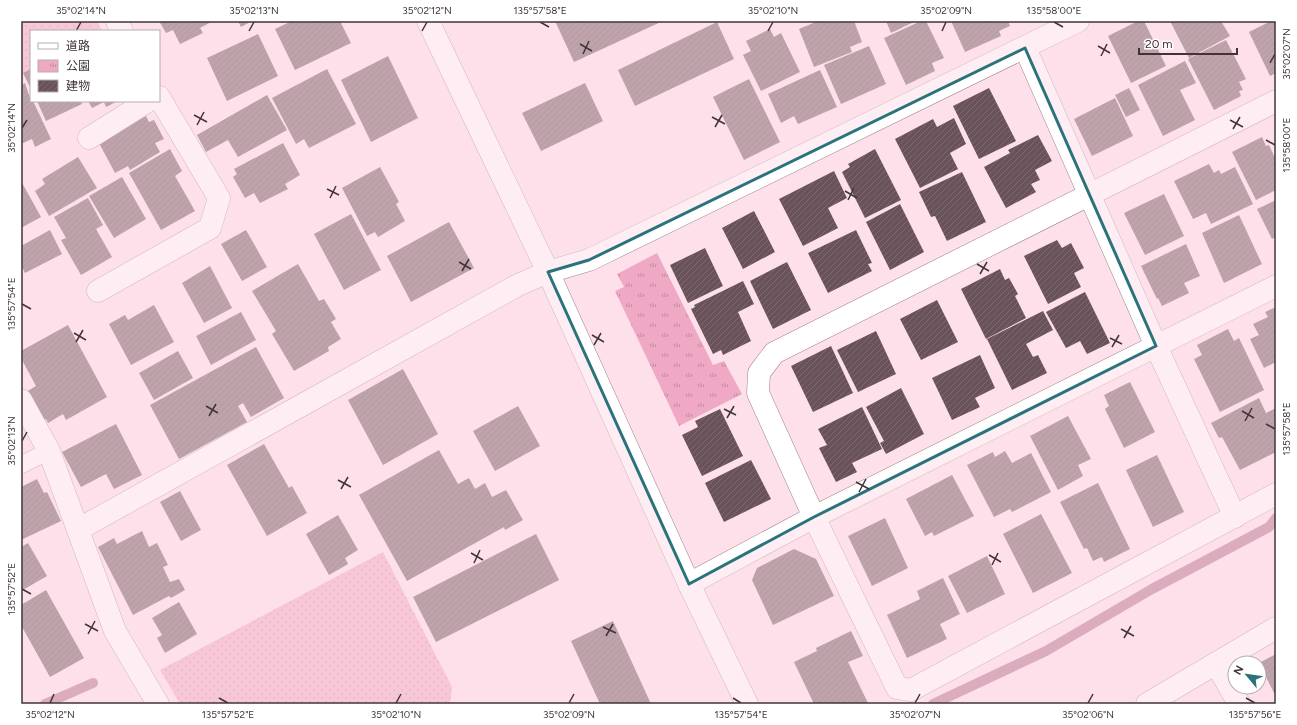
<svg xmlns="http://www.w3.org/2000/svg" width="1297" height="725" font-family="Figtree,'Noto Sans JP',sans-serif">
	<defs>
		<pattern id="grass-dots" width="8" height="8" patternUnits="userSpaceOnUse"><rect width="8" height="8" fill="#f0a9c4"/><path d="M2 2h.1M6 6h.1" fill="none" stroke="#c48aa0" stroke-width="1.8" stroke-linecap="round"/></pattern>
		<pattern id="park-tufts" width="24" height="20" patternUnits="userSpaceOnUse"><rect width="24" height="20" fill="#f0a9c4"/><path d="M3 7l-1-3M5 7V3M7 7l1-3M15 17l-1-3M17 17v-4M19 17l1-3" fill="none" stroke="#c48aa0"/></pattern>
		<pattern id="building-hatch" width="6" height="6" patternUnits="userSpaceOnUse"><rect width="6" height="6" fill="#6a525a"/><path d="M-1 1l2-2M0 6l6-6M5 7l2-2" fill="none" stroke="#7c686f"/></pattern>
	</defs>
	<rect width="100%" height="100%" fill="#fde0ea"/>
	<path fill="url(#grass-dots)" d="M21 21H97L102 31H31V70L21 75Z
		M383 552 452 687 450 704H180L160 670Z"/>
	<path fill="url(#park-tufts)" d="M657 253 713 365 724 361 742 394 679 426 615 291 624 287 617 274Z"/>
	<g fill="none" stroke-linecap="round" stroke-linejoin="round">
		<path stroke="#b06e88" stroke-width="10" d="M45 704 93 683
			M933 704 1046 651 1152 589 1269 527 1276 518"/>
	</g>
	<path fill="url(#building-hatch)" d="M159 21H213L200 28 203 33 180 44 173 30 166 33Z
		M238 21H252L241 27Z
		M292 21H340L351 43 295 70 275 29Z
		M555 21H663L574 62Z
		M818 21H854L862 42 850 47 852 52 814 67 799 29Z
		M886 21H916L891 33Z
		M921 21H926L944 58 932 63 935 71 906 85 884 38Z
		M951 21H1008L1010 26 999 31 1001 36 965 52Z
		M1138 21H1144L1166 66 1131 83 1108 36Z
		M1170 21H1221L1230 36 1189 58Z
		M1271 21H1276V73L1270 76 1249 32Z
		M717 22 734 59 635 106 618 70Z
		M770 29 774 37 781 33 800 72 761 91 743 55 751 51 746 41Z
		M258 34 278 76 227 101 207 58Z
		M1226 40 1246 79 1239 82 1243 90 1239 91 1241 96 1214 110 1188 59Z
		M869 46 886 84 841 104 824 65Z
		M388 56 418 118 371 142 341 80Z
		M1185 61 1196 83 1180 90 1195 120 1163 136 1138 85Z
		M31 69V89L23 73Z
		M327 69 356 124 309 148 304 139 296 144 272 98Z
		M820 70 837 107 798 124 794 116 781 123 768 94Z
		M749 79 780 142 744 160 713 97Z
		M25 83 31 101H33L51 139 35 147 32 139 21 144V85Z
		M585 83 603 121 541 151 522 113Z
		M989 88 1016 141 979 159 953 106Z
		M1129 88 1140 110 1126 117 1115 95Z
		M267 95 287 130 238 157 228 140 206 152 197 135Z
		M1115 98 1133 136 1092 156 1074 119Z
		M37 101H81L82 104 46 121Z
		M88 101H118L106 107 104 102 92 108Z
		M146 116 149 122 154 120 164 139 155 143 160 152 130 170 128 166 115 173 99 143Z
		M954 118 966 144 950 153 958 169 920 188 895 139 933 119 937 127Z
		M1038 135 1052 161 1035 170 1040 180 1031 184 1036 192 1006 208 984 167 1010 153 1008 150Z
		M1262 137 1266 146 1269 145 1276 160V190L1256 200 1232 152Z
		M283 143 300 175 285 184 288 189 260 203 254 193 245 198 233 177 237 174 234 169Z
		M170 149 182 171 175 176 195 211 161 230 129 173Z
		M875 149 901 200 865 218 842 172 850 167 848 164Z
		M78 157 97 188 49 216 35 191 45 184 42 179Z
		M1209 164 1214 173 1219 170 1221 174 1235 167 1253 204 1211 224 1206 213 1193 219 1174 181Z
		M380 167 399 202 396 204 405 221 378 237 375 232 367 236 342 188Z
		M834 171 847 198 828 208 838 228 803 246 779 199Z
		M962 172 986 222 947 241 935 216 931 217 919 192Z
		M122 177 146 219 114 238 89 196Z
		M21 181 41 217 21 228Z
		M1164 194 1184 236 1145 255 1124 213Z
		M88 198 103 225 96 229 112 257 81 275 61 240 66 238 54 217Z
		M1276 200V237L1272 239 1257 209Z
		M900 204 924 252 890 270 866 222Z
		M754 211 775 252 743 269 722 228Z
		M351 214 381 270 344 290 314 234Z
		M1239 215 1262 264 1224 283 1202 233Z
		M449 222 474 268 411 302 387 256Z
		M50 230 62 254 25 273 21 265V246Z
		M246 230 267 267 242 281 221 244Z
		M856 230 872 263 868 264 872 271 828 293 808 253Z
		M1057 240 1062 248 1071 243 1084 268 1074 273 1081 287 1048 304 1024 256Z
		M1186 244 1200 276 1184 283 1189 293 1162 306 1158 298 1157 299 1141 266Z
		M705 248 723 286 688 303 670 265Z
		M787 262 811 310 773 329 750 281Z
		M298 264 319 301 324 299 336 319 331 322 341 339 328 347 329 351 294 371 272 334 276 331 252 291Z
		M210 266 232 308 204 323 182 283Z
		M1000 269 1005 280 1009 278 1018 294 1015 296 1026 318 986 339 961 289Z
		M743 281 754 304 738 312 751 341 723 355 721 350 713 354 691 309 695 307 694 305Z
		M1085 292 1110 343 1087 354 1080 341 1066 348 1046 312Z
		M937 300 958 342 921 360 900 319Z
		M154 305 174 342 131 365 109 324 125 315 128 320Z
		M1276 307V362L1264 368 1250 339 1259 335 1253 324 1268 317 1265 312Z
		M1043 311 1053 330 1026 344 1033 357 1038 355 1047 373 1012 390 987 339Z
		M241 312 256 340 211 365 196 336Z
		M68 325 107 397 66 420 63 414 48 423 46 419 43 421 26 392 36 386 21 358V351Z
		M1228 329 1234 341 1239 338 1264 390 1220 412 1194 359 1202 355 1197 345Z
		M876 331 896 374 858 392 837 350Z
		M831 346 853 393 813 412 791 366Z
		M256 347 284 398 251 417 243 403 238 406 247 422 179 459 150 405Z
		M178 351 193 378 154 400 139 373Z
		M980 355 995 388 975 398 980 407 952 420 932 378Z
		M403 369 438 434 383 465 348 400Z
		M1130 382 1155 432 1124 448 1105 409 1109 406 1104 395Z
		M901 388 924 434 886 454 880 443 884 441 866 407Z
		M1259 398 1266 413 1276 408V452L1240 470 1222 437 1219 438 1211 423Z
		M518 406 540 446 495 471 473 431Z
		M862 407 882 449 852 463 857 472 836 482 819 448 827 445 818 429Z
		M720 409 743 456 702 476 682 435 698 427 695 421Z
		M1068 416 1091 459 1078 465 1083 476 1058 490 1030 436Z
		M116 424 142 475 114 489 106 474 81 487 62 452Z
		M264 444 289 488 292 486 307 513 267 536 227 465Z
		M439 450 458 484 469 478 475 489 485 483 492 497 506 490 523 520 505 530 504 527 407 581 359 495Z
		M1005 451 1012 463 1031 453 1051 492 1012 512 1010 509 994 517 967 465 993 452 995 457Z
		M1157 455 1184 512 1153 527 1126 470Z
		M751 460 771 499 724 522 705 483Z
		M952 475 974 516 934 536 932 532 925 536 906 499Z
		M37 479 44 493 47 492 61 521 21 540V487Z
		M1098 483 1130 549 1104 562 1102 557 1093 561 1087 548 1084 549 1060 502Z
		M180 491 201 530 181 541 160 502Z
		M1041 514 1072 573 1033 593 1003 534Z
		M338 515 358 550 345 558 348 564 329 575 306 534Z
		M885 518 908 568 872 586 848 536Z
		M142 531 149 547 157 543 168 565 163 567 170 582 179 579 185 590 171 598 169 596 133 615 98 547 114 538 117 544Z
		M536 534 559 580 436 642 413 597Z
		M28 543 47 576 21 591V547Z
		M794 549 816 559 834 596 773 625 752 580 757 568Z
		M987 556 1005 594 967 613 948 576Z
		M943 578 960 614 940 624 947 639 907 658 887 615 920 599 917 591Z
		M46 590 84 658 50 677 21 625V605Z
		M179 602 197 634 165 653 157 638 162 635 152 618Z
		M613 621 651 704H600L571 641Z
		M851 631 863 656 848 662 868 703 814 704 794 662 817 651 816 648Z
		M1276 654V692L1274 693 1259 663Z"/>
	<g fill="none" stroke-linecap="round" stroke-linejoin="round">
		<defs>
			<path id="service" d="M21 465 49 451"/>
			<path id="minor" d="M117 21 122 31
				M1025 48 1156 346 1235 517
				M1276 101 774 353 759 373 758 393 814 517 897 688 911 690 1276 494
				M89 138 148 101
				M98 291 210 228 219 198 159 97
				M21 400 49 451 115 631 158 704
				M79 529 518 285 548 272
				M689 584 814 517 1276 286
				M1216 663 1239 704
				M1147 704 1276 628"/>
			<path id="tertiary" d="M428 21 548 272 689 584 747 704
				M548 272 589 260 1078 21"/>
		</defs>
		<use href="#service" stroke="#9f858e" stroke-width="18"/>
		<use href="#minor" stroke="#9f858e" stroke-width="23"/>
		<use href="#tertiary" stroke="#9f858e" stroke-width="23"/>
		<use href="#service" stroke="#fff" stroke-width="17"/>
		<use href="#minor" stroke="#fff" stroke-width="22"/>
		<use href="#tertiary" stroke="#fff" stroke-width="22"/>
	</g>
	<path d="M0 0H1297V725H0ZM1025 48 1156 346 814 517 689 584 548 272 589 260Z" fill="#fde0ea" fill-opacity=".55" fill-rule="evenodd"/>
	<path fill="none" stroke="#2a737b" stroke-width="3" stroke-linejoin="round" d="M1025 48 1156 346 814 517 689 584 548 272 589 260Z"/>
	<path fill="none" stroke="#403438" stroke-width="1.5" d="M540 22 549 27M1054 22 1063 27M76 31 81 22M249 31 254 22M422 31 427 22M768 31 773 22M942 31 946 22M580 44 592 51M1098 46 1110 53M583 54 589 41M1101 56 1107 44M1270 63 1275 54M194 115 207 122M712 117 725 124M1230 120 1243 127M197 125 204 112M715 127 722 115M22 128 27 120M1233 129 1240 117M1266 140 1275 145M327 189 339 195M845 191 857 198M330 198 336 186M848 200 854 188M459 262 471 269M977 264 989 271M462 271 469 259M980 274 987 262M22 304 31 309M74 333 86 340M592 335 604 342M1110 338 1122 344M76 342 83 330M594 345 601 333M1112 347 1119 335M206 406 218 413M724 409 736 415M1242 411 1254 418M209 416 216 404M727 418 734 406M1245 421 1252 408M1266 424 1275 429M22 441 27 432M338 480 351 487M856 482 869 489M341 489 348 477M859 492 866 479M471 553 483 560M989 555 1001 562M474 563 480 550M992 565 998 553M22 589 31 594M85 624 98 631M603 627 616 633M1121 629 1134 636M88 634 95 621M606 636 613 624M1124 638 1131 626M219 698 228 703M733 698 741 703M1246 698 1255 703M50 703 54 694M396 703 401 694M569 703 574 694M915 703 920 694M1088 703 1093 694"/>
	<rect width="1297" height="725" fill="none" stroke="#ffffff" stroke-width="44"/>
	<rect x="30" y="30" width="130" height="72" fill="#ffffff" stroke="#b3aeaf"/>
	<rect x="38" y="43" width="20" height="6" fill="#ffffff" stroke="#b3aeaf"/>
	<text x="66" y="50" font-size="12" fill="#403438">道路</text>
	<rect x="38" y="60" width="20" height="12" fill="url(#park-tufts)" stroke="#b3aeaf"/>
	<text x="66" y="70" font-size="12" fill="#403438">公園</text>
	<rect x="38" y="80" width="20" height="12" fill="url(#building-hatch)" stroke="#b3aeaf"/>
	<text x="66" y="90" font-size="12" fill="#403438">建物</text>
	<g transform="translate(1247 675) rotate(299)"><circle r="19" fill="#ffffff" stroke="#b3aeaf"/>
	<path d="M0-3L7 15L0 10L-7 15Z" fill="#2a737b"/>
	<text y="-6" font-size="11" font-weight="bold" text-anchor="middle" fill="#403438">N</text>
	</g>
	<path d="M1139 48v6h98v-6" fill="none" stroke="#403438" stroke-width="2"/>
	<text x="1145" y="48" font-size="12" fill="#403438" stroke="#ffffff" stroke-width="3" paint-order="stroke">20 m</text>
	<rect x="22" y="22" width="1253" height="681" fill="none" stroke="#403438" stroke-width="1.5"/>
	<g font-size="10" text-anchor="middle" fill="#403438">
		<text x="81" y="14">35°02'14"N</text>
		<text x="254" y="14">35°02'13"N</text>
		<text x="427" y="14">35°02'12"N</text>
		<text x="540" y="14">135°57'58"E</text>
		<text x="773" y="14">35°02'10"N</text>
		<text x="946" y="14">35°02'09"N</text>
		<text x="1054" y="14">135°58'00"E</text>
		<text transform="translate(1286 54) rotate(-90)" y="4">35°02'07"N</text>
		<text transform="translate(11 128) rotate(-90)" y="4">35°02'14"N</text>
		<text transform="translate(1286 145) rotate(-90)" y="4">135°58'00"E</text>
		<text transform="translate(11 304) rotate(-90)" y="4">135°57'54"E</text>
		<text transform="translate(1286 429) rotate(-90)" y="4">135°57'58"E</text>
		<text transform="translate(11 441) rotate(-90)" y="4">35°02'13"N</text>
		<text transform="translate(11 589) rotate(-90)" y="4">135°57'52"E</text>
		<text x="50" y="718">35°02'12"N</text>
		<text x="228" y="718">135°57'52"E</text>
		<text x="396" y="718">35°02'10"N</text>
		<text x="569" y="718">35°02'09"N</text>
		<text x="741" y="718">135°57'54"E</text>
		<text x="915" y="718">35°02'07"N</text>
		<text x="1088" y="718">35°02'06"N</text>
		<text x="1255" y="718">135°57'56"E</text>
	</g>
</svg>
